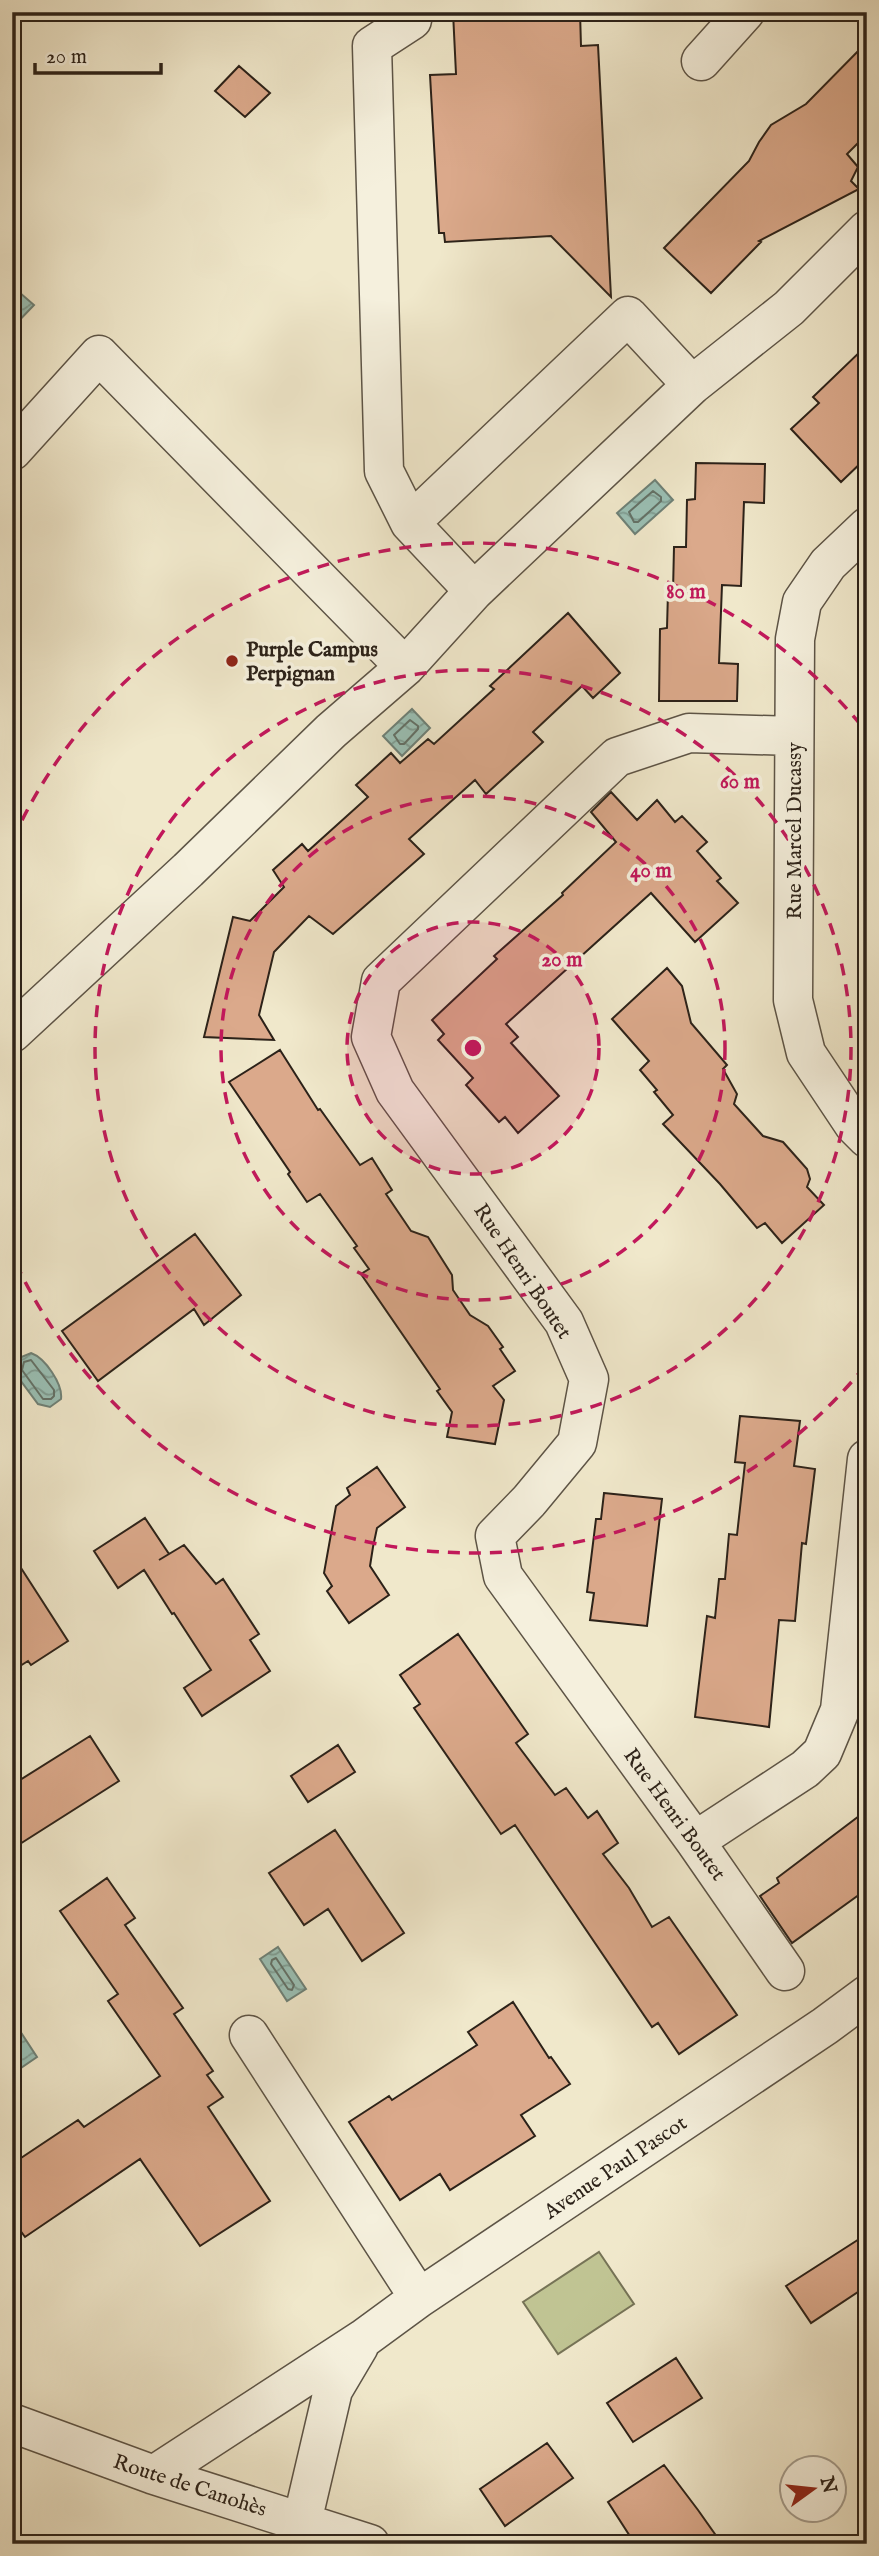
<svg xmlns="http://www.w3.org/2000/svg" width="879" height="2556" font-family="'IM FELL English',serif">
	<defs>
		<pattern id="water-waves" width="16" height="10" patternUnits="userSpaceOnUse" patternTransform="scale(1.75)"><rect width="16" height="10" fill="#9ac0b5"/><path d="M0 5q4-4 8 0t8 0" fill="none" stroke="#7e9c92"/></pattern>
	</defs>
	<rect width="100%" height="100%" fill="#f0e8cb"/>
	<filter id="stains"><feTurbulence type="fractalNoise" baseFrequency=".00286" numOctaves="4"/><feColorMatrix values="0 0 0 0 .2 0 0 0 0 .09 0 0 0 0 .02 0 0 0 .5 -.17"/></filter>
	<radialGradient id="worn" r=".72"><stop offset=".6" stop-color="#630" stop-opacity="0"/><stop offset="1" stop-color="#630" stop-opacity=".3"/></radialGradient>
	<path fill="#c0c493" stroke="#767356" stroke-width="2" d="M599 2252 634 2304 558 2354 523 2302Z"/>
	<path fill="url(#water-waves)" stroke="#6e8177" stroke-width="2" d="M12 286 34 305 12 328Z
		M655 480 673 500 635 534 617 513Z
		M412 709 430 728 402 756 383 736Z
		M31 1353C45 1358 63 1384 61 1399L50 1407 38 1404 15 1373 19 1358Z
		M278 1947 306 1989 287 2001 260 1959Z
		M20 2031 37 2057 12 2074V2036Z"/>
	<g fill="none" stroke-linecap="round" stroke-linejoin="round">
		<path stroke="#637167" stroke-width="2" d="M653 491 661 497V501L638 522H634L629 512Z
			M410 720 418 726V729L404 744H400L394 735Z
			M31 1360 54 1390V1396L51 1399H43L22 1370 24 1362Z
			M276 1958 294 1985 292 1990 288 1989 271 1964 272 1960Z"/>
	</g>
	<path fill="#dba98b" stroke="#2c2219" stroke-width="2" d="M453 12H580L581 46 598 45 611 297 551 236 445 242 444 233H439L430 75 456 74Z
		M867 42V134L847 154 858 167 851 181 859 189 759 241 761 242 711 293 664 248 749 161 759 142 771 125 806 104Z
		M239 66 270 93 245 117 215 91Z
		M867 345V457L841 482 791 429 819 403 813 397Z
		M696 463 765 464 764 503 744 502 741 586 722 585 719 663 738 664 737 701H659L660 629 667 628 668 592H673L674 547H686L687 500 695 499Z
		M568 613 620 673 593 698 582 686 533 732 543 742 486 794 475 780 409 839 424 854 333 934 309 916 274 952 259 1015 274 1040 204 1037 233 917 250 921 284 887 273 870 302 844 308 851 368 797 356 785 391 753 400 763 428 739 434 744 494 689 490 686Z
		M611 792 637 820 657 800 675 822 682 816 707 842 697 851 721 878 717 881 738 903 695 942 651 893 506 1024 518 1037 511 1043 559 1096 518 1133 505 1117 499 1122 466 1085 473 1078 438 1040 444 1034 432 1020 497 959 494 956 563 895 562 893 616 842 591 812Z
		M667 968 682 986 691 1023 727 1065 723 1069 737 1094 734 1104 763 1136 783 1142 807 1169 810 1179 807 1187 824 1205 782 1243 765 1223 757 1228 720 1184 663 1124 673 1115 654 1092 657 1090 640 1070 649 1061 612 1019Z
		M280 1050 318 1110 320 1109 360 1165 372 1158 392 1190 386 1194 411 1231 428 1237 452 1275 453 1290 470 1315 488 1326 503 1347 500 1349 515 1371 493 1386 504 1400 495 1444 447 1437 452 1412 437 1391 440 1389 361 1274 369 1269 354 1248 357 1246 320 1194 307 1202 288 1174 290 1172 229 1082Z
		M195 1234 241 1295 204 1325 194 1309 98 1381 62 1331Z
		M740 1416 800 1421 794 1466 815 1469 806 1544 802 1543 795 1621 779 1620 769 1727 695 1717 707 1616 715 1618 719 1579H725L729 1534 737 1535 745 1463 735 1462Z
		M377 1467 405 1507 377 1528 373 1547 370 1566 389 1595 349 1623 327 1591 332 1586 324 1573 336 1506 350 1495 347 1488Z
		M604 1493 662 1499 647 1626 590 1620 594 1593 587 1592 596 1519H601Z
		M145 1518 169 1554 159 1560 184 1545 216 1584 223 1579 259 1634 250 1640 270 1671 202 1716 184 1688 211 1670 174 1613 172 1614 144 1570 118 1588 94 1551Z
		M12 1554 68 1641 31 1665 28 1661 12 1671Z
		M458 1634 528 1734 516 1743 555 1795 566 1788 588 1818 597 1811 618 1843 603 1854 629 1888 652 1927 669 1917 737 2015 679 2054 658 2023 652 2027 515 1825 501 1834 414 1708 420 1704 400 1675Z
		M90 1736 119 1781 12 1849V1785Z
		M338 1745 355 1772 308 1802 291 1776Z
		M867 1810V1889L792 1943 760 1896 779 1883 777 1878Z
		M335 1830 404 1933 362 1961 328 1909 304 1925 269 1873Z
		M107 1878 135 1918 125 1925 183 2008 174 2014 213 2071 207 2075 223 2097 208 2107 270 2201 200 2246 140 2159 25 2237 12 2219V2164L78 2120 84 2127 160 2076 108 2001 118 1994 60 1911Z
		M513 2002 549 2058 551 2057 570 2084 521 2115 535 2136 450 2190 440 2174 400 2200 349 2122 389 2096 392 2100 477 2045 468 2032Z
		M867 2234V2286L811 2323 786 2286Z
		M676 2358 702 2398 633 2442 607 2403Z
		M547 2443 573 2478 505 2526 480 2489Z
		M664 2465 698 2510 722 2544H635L608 2502Z"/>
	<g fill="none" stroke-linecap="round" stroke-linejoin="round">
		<defs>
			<path id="minor" d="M413 12 412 20 372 46 384 471 410 523 474 591
				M701 61 745 12
				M12 451 99 355 405 667
				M410 523 628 316 692 385
				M867 527 828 564 802 602 795 639 793 1000 806 1053 854 1125 867 1138
				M12 1033 188 870 331 731 405 667 474 591 692 385 789 308 867 230
				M695 1841 805 1769 822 1753 840 1710 867 1459
				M785 1971 695 1841 503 1576 495 1536 529 1501 577 1443 589 1379 564 1322 395 1091 371 1037 381 981 617 757 689 733 794 736
				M249 2035 419 2298
				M12 2423 154 2475 370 2544
				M154 2475 363 2339 419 2298 825 2026 867 1995
				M302 2522 333 2390 359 2346"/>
		</defs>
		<use href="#minor" stroke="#5d5446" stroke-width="41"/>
		<use href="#minor" stroke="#f5f0dd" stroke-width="38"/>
	</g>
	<circle cx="473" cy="1048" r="126" fill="#c2185b" fill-opacity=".12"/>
	<g fill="none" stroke="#c2185b" stroke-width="3.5" stroke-dasharray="12 9">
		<circle cx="473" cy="1048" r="126"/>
		<circle cx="473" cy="1048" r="252"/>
		<circle cx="473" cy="1048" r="378"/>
		<path d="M865 1366A505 505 0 0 1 13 1257M13 839A505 505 0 0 1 865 730"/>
	</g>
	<circle fill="#8f2418" stroke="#f5f0dd" stroke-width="2.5" cx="232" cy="661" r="7"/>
	<g text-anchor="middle" stroke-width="7" stroke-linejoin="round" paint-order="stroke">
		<g font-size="21" font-weight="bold" fill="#2c2219" stroke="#f5f0dd" text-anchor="start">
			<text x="246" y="656">Purple Campus<tspan x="246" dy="24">Perpignan</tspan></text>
		</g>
		<g font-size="21" fill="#2c2219" stroke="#f5f0dd">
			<text transform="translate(794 831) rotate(-90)" y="7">Rue Marcel Ducassy</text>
			<text transform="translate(523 1271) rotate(56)" y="7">Rue Henri Boutet</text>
			<text transform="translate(675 1814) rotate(54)" y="7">Rue Henri Boutet</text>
			<text transform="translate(615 2167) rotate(-34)" y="7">Avenue Paul Pascot</text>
			<text transform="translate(190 2485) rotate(18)" y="7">Route de Canohès</text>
		</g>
	</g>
	<circle cx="473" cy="1048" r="10" fill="#c2185b" stroke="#f5f0dd" stroke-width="3.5"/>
	<g font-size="21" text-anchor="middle" font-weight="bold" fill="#c2185b" stroke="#f5f0dd" stroke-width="7" stroke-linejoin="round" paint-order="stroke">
		<text x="686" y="598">80 m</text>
		<text x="740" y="788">60 m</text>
		<text x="651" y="877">40 m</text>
		<text x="562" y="966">20 m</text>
	</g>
	<rect width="879" height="2556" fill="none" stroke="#f0e8cb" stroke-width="42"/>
	<rect x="14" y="14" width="851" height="2528" fill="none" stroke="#2c2219" stroke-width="3.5"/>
	<rect x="21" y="21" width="837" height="2514" fill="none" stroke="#2c2219" stroke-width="2"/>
	<g transform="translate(813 2489) rotate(75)"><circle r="33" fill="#f5f0dd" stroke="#a59e8f" stroke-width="2"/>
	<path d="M0-5L12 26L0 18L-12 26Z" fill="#8f2418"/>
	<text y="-10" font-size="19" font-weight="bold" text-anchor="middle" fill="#2c2219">N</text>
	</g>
	<path d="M35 63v10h126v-10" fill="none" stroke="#2c2219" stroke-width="3.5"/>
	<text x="46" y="63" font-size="21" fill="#2c2219" stroke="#f5f0dd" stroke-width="5" paint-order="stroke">20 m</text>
	<rect width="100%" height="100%" filter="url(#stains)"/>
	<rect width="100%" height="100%" fill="url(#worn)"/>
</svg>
